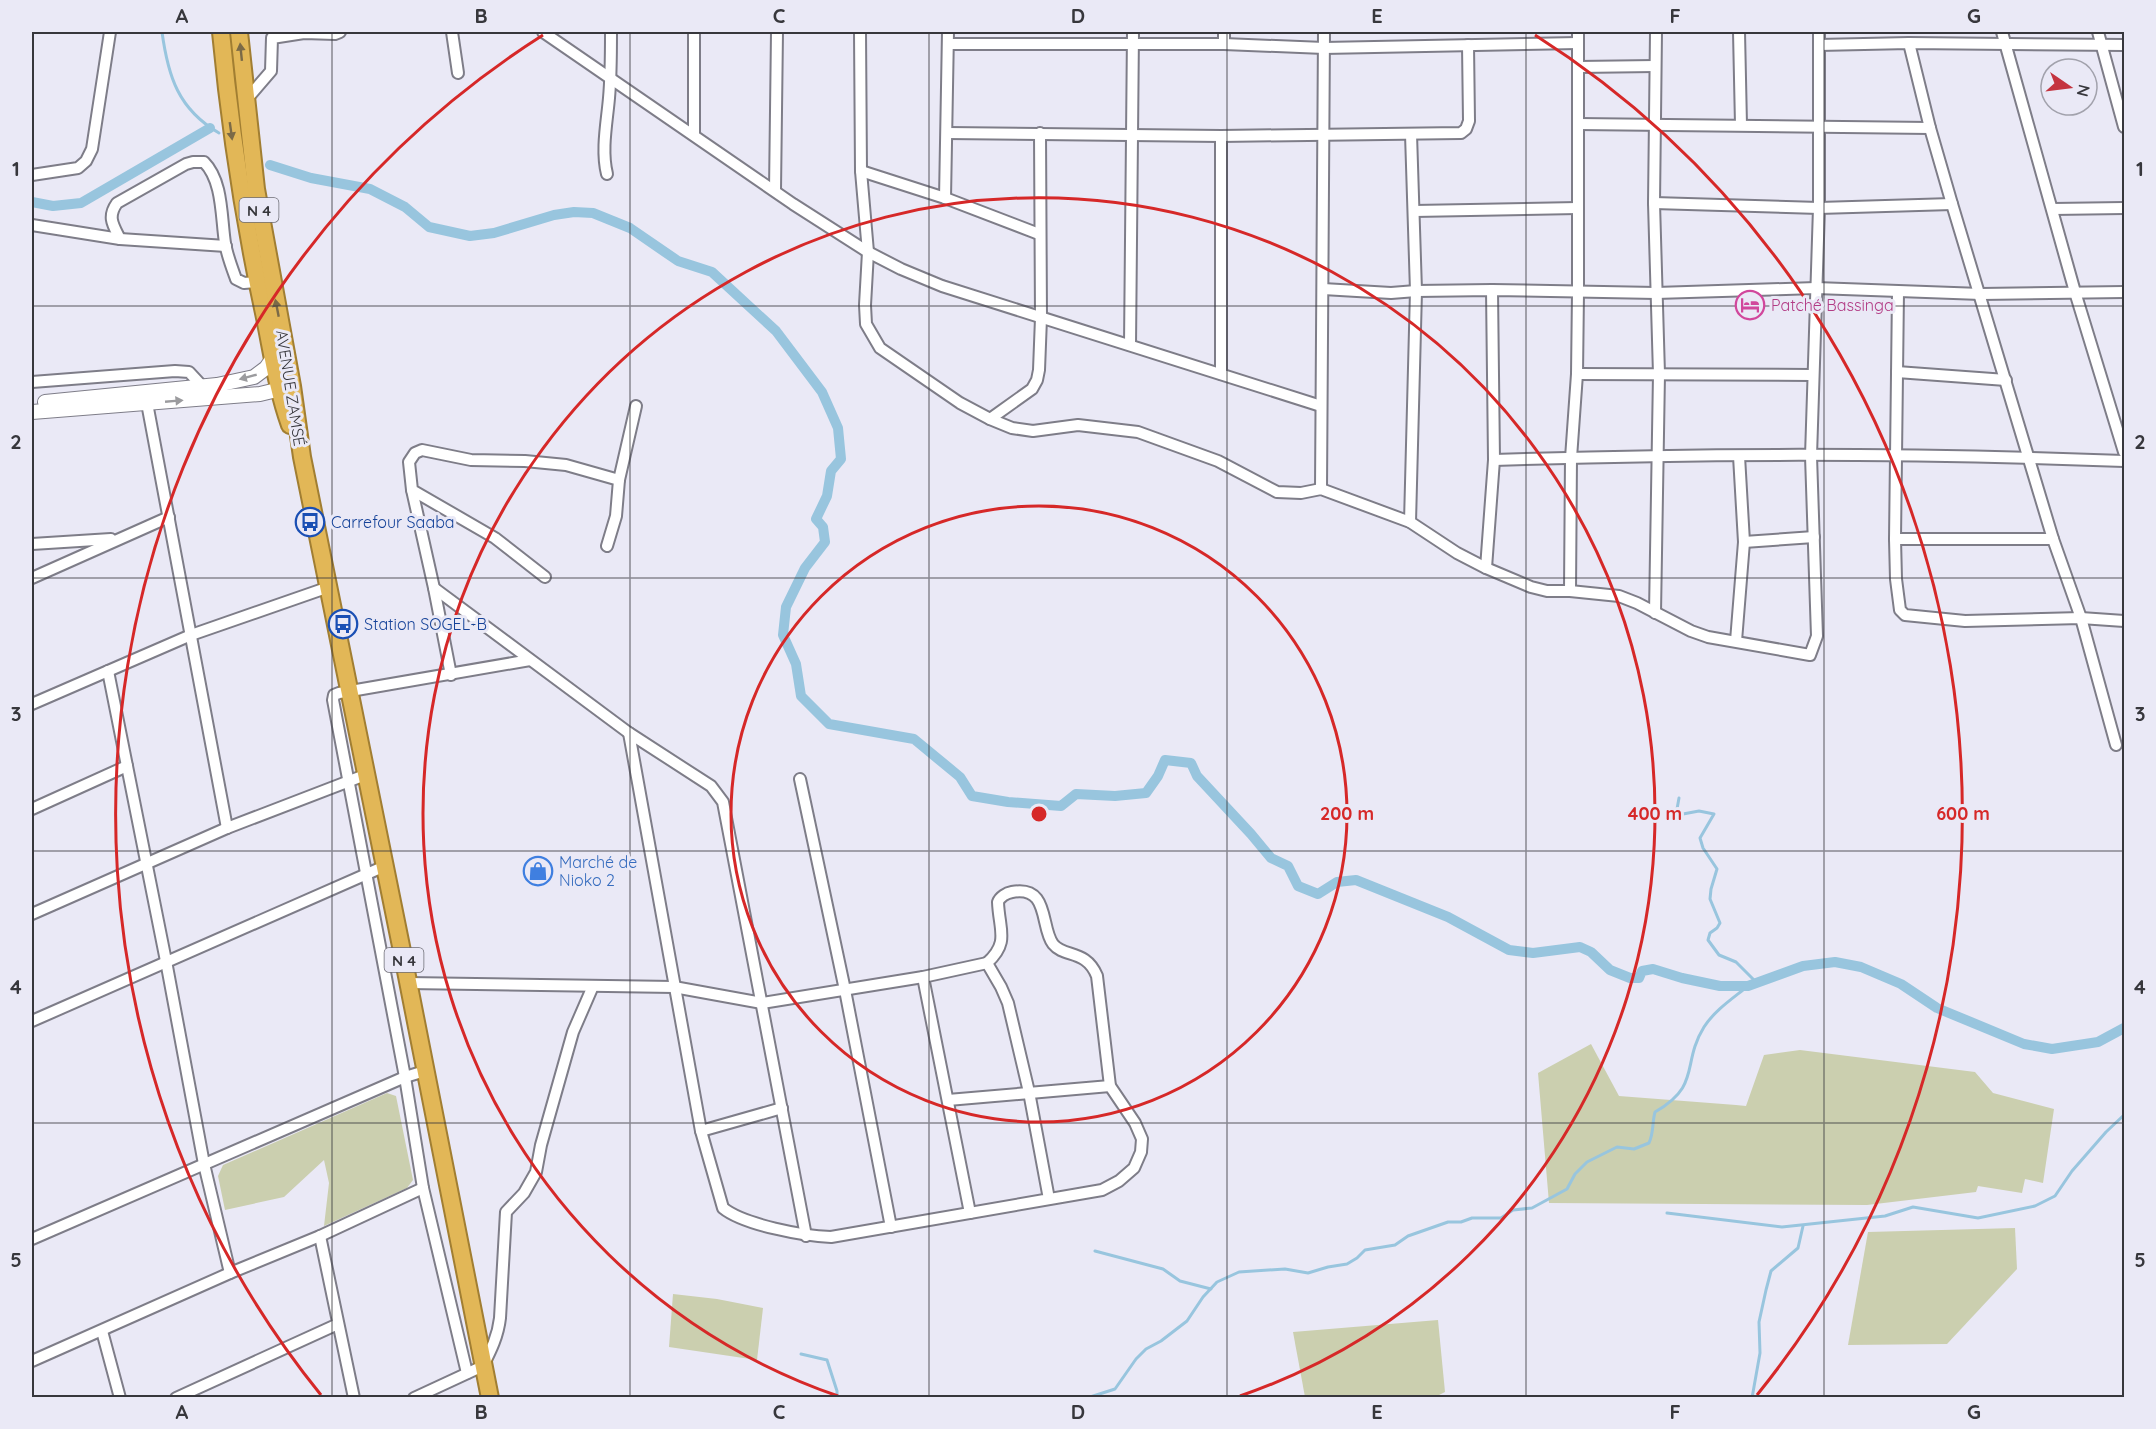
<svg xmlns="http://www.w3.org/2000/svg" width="2156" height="1429" viewBox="0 0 2156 1429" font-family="Quicksand,sans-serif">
  <rect width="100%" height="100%" fill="#eae9f6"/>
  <g fill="#cbcfaf">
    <polygon points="1591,1044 1619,1096 1736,1105 1746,1106 1764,1055 1800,1050 1975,1072 1993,1093 2054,1109 2043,1183 2025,1179 2022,1193 1978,1186 1976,1192 1867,1205 1549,1203 1538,1073"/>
    <polygon points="387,1093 396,1096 413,1180 407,1188 324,1226 329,1183 324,1160 284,1197 225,1210 218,1176 223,1165"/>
    <polygon points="2015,1228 2017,1269 1947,1344 1848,1345 1868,1232"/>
    <polygon points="673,1294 717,1299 763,1308 757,1360 669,1347"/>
    <polygon points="1438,1320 1445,1392 1433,1398 1305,1397 1293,1332"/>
  </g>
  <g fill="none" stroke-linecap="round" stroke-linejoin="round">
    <g stroke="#98c5de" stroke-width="3">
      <path d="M 162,32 C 168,76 178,109 219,133"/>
      <polyline points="1679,798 1677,809 1683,814 1699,811 1714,814 1700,838 1703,848 1717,869 1711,889 1710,899 1720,923 1717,928 1710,933 1708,940 1719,955 1736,962 1757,983"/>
      <polyline points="1667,1213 1782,1227 1885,1216 1913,1207 1978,1218 2035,1206 2055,1196 2072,1171 2106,1132 2124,1115"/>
      <polyline points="1095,1251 1163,1269 1180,1281 1211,1289"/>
      <polyline points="801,1354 827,1360 837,1391 837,1398"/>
      <path d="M 1087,1398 L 1115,1389 L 1136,1359 L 1146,1349 L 1161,1341 L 1187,1321 L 1203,1297 L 1217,1282 L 1239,1272 L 1285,1269 L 1308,1273 L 1328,1267 L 1347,1264 L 1357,1258 L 1365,1250 L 1395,1245 L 1408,1236 L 1448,1222 L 1461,1222 L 1472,1218 L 1501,1218 L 1513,1210 L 1532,1208 L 1567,1189 L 1575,1174 L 1587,1162 L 1617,1147 L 1634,1149 L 1649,1143 C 1654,1132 1652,1123 1655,1112 C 1702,1085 1681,1064 1704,1027 C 1715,1010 1732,999 1748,986"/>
      <polyline points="1752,1398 1760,1353 1759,1322 1766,1290 1771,1271 1798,1248 1803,1226"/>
    </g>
    <g stroke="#98c5de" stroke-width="10">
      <polyline points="270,165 311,178 370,189 405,207 429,227 470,236 494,233 554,215 574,212 593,213 630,228 678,261 712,272 776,331 822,392 838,428 841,459 831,471 827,496 816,519 823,527 825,542 805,568 786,607 783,635 796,664 801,696 829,724 914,739 960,777 972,796 1008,802 1061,806 1076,794 1115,796 1146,793 1158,776 1165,760 1191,763 1197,776 1251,834 1271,858 1288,866 1298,886 1318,894 1337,882 1356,880 1448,917 1509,950 1533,953 1580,947 1591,952 1610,970 1630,978 1639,978 1642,971 1653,969 1682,978 1720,986 1748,986 1803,966 1835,962 1861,967 1901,984 1937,1008 2024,1044 2052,1049 2098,1042 2124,1028"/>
      <polyline points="32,202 53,206 81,203 210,128"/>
    </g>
    <g stroke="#7e7d88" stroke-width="14">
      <g id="minor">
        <polyline points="452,32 458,73"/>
        <polyline points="543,32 793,204 868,252 901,269 942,286 1321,406"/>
        <polyline points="860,32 861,171 868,252 865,305 866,324 880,348 960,403 990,419 1012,428 1033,431 1078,425 1138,432 1218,461 1277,492 1301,493 1321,489 1410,522 1457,553 1486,568 1531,587 1547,591 1570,591 1619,596 1637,603 1691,631 1708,637 1810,655 1817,636 1811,456 1819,208 1819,32"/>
        <polyline points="1224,32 1224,44"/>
        <polyline points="1739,32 1741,125"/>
        <polyline points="2002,32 2075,292 2124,452"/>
        <polyline points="2098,32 2124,127"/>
        <polyline points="1909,43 1930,128 1952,204 2053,539 2081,618 2116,745"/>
        <polyline points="949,44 1224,44 1324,48 1578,43"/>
        <polyline points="1819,45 1909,43 2124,45"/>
        <polyline points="1578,67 1655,66"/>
        <polyline points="246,100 271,71 272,38 304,33 335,34 340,32"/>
        <polyline points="1578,124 1930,128"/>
        <polyline points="947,133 1221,136 1461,133 1466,129 1469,121 1468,45"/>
        <polyline points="694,135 694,32"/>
        <polyline points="861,171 945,198 1039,234"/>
        <path d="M 607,174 C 601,150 607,122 609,98 C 611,76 611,54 611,32"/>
        <polyline points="32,175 78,168 86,161 92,149 110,32"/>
        <polyline points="775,190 777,32"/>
        <polyline points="945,198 948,32"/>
        <polyline points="1654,203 1819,208 1952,204"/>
        <polyline points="2053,209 2124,208"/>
        <polyline points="1414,211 1578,208"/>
        <polyline points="32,225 120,239 226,246"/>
        <path d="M 120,239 C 113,225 107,217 117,203 L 186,164 L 193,162 L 204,162 C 223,181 221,217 225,243 C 227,255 232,268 236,279 L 244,283 L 257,282"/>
        <polyline points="1323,289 1391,293 1416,291 1492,290 1656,293 1816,288 1981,294 2124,292"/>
        <polyline points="1898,292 1895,539 1896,579 1900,610 1905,615 1965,621 2081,618 2124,621"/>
        <polyline points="1130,345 1133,32"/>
        <polyline points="1897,372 2006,380"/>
        <polyline points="1221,374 1221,136"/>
        <polyline points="1577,374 1812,375"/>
        <polyline points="32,382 175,371 189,372 202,386"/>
        <polyline points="147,403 227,828"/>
        <polyline points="990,419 1032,389 1037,380 1039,370 1041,318 1040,133"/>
        <path d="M 1494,460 C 1704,453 1915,453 2124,461"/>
        <polyline points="619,480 636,406"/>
        <polyline points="1321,489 1324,32"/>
        <polyline points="412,490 434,588 451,675"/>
        <polyline points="1410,522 1416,291 1411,134"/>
        <polyline points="1895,539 2053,539"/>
        <polyline points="1744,542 1814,537"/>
        <polyline points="32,544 111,539"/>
        <polyline points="1486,568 1494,460 1492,290"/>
        <polyline points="545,577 495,538 412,490 409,462 415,453 422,450 471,460 525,461 566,465 619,480 616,516 607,546"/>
        <polyline points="32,578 169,517"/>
        <polyline points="434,588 629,733 711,786 723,802 806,1236"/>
        <polyline points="1570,591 1571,458 1577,374 1578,293 1578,32"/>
        <polyline points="1655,613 1659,374 1654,203 1656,32"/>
        <polyline points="1736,641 1744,542 1739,456"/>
        <polyline points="108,671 166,961 204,1164 230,1273"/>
        <polyline points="32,704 191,635 329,587"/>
        <path d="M 629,733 L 701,1131 L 723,1208 C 744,1225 804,1236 831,1237 L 1102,1190 L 1119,1181 L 1134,1168 L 1141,1152 L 1142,1139 L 1135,1123 L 1110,1086 L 1097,976 C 1086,949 1064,958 1053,944 C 1040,927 1050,885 1012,892 C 1006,893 1000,897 998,902 C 999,930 1010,942 987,963 L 1001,987 L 1008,1003 L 1029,1092 L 1049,1199"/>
        <polyline points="800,779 845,990 891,1227"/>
        <polyline points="32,809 127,766"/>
        <polyline points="32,914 227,828 365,775"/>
        <polyline points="923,977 970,1213"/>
        <polyline points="408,983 674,987 762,1003 923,977 987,963"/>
        <polyline points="32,1021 385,866"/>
        <polyline points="948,1100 1110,1086"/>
        <polyline points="701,1131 782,1108"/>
        <polyline points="320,1236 354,1398"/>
        <polyline points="32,1239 405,1077 425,1071"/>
        <polyline points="102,1331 120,1398"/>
        <polyline points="32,1361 230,1273 320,1236 423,1188"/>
        <polyline points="467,1373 423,1188 405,1077 333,700 334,695 339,693 530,660"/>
        <polyline points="176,1398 338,1324"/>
        <path d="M 414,1398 L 483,1366 C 491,1350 498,1336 500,1318 L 506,1212 L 524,1193 L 536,1172 L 541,1145 L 573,1032 L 593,986"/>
      </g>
    </g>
    <g stroke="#7e7d88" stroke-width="16">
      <g id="tertiary">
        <polyline points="45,402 217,385 254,377 266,368 273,358"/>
        <polyline points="32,412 260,394 289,387"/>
      </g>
    </g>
    <g stroke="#a17e32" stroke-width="20">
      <g id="trunk">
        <path d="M 221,32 C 230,127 244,220 264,313 C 272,351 277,389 290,425"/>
        <polyline points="239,32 256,189 292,386 302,457 404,961 490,1398"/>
      </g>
    </g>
    <use href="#minor" stroke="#fff" stroke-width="10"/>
    <use href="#tertiary" stroke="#fff" stroke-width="14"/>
    <use href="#trunk" stroke="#e2b757" stroke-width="16"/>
  </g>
  <defs><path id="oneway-solid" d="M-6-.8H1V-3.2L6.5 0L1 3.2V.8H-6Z" transform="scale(1.5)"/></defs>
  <g fill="#7b6a47">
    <use href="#oneway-solid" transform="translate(241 52) rotate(-96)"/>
    <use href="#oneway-solid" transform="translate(231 131) rotate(82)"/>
    <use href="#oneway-solid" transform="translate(277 308) rotate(-101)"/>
  </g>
  <g fill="#9b9b9e">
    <use href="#oneway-solid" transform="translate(248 377) rotate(165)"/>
    <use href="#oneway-solid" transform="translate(174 401) rotate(-5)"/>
  </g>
  <path fill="none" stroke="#37373c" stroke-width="1.5" stroke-opacity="0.55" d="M 332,32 L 332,1398M 630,32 L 630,1398M 929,32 L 929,1398M 1227,32 L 1227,1398M 1526,32 L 1526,1398M 1824,32 L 1824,1398M 32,306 L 2124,306M 32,578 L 2124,578M 32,851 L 2124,851M 32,1123 L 2124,1123"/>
  <g fill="none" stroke="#d62828" stroke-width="3">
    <circle cx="1039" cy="814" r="308"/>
    <path d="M838 1396A616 616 0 1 1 1240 1396"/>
    <path d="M321 1395A924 924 0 0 1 543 35M1535 35A924 924 0 0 1 1757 1395"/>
  </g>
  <defs>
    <g id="hotel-ring" transform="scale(1.5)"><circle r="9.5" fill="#eae9f6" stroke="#d1479c" stroke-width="1.5"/><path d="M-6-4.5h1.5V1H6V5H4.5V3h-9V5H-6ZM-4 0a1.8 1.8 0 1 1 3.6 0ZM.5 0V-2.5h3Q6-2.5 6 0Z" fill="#d1479c"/></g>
    <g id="bus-ring" transform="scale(1.5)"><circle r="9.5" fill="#eae9f6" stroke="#1a4fb4" stroke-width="1.5"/><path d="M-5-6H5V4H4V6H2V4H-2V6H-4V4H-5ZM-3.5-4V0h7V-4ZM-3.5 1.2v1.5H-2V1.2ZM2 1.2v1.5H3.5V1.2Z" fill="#1a4fb4"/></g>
    <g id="shop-ring" transform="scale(1.5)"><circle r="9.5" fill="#eae9f6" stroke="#3f7fe0" stroke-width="1.5"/><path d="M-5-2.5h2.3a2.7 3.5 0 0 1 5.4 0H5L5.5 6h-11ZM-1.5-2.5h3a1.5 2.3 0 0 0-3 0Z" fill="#3f7fe0"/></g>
  </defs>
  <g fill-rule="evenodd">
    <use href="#hotel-ring" x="1750" y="305"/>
    <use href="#bus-ring" x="310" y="522"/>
    <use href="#bus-ring" x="343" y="624"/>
    <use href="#shop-ring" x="538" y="871"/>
  </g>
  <g text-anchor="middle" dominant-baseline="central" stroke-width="6" stroke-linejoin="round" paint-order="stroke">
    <g fill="#eae9f6" stroke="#6d6c74" stroke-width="1.5">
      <rect x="239.5" y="198" width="39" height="24" rx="4.5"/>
      <rect x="384.5" y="948" width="39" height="24" rx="4.5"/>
    </g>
    <g font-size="15" font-weight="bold" fill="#37373c">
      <text x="259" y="210">N 4</text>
      <text x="404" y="960">N 4</text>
    </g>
    <g font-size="16" fill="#b23c85" stroke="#eae9f6" text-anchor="start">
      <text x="1771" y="305">Patché Bassinga</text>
    </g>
    <g font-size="16" fill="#37373c" stroke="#eae9f6">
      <text transform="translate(291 388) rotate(81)">AVENUE ZAMSÉ</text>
    </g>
    <g font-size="16" fill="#164399" stroke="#eae9f6" text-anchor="start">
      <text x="331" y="522">Carrefour Saaba</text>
      <text x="364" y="624">Station SOGEL-B</text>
    </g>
    <g font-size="16" fill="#366cbe" stroke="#eae9f6" text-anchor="start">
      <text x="559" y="862">Marché de<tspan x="559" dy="18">Nioko 2</tspan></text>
    </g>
  </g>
  <circle cx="1039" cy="814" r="9" fill="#d62828" stroke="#eae9f6" stroke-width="3"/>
  <g font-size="18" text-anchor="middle" font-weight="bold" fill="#d62828" stroke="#eae9f6" stroke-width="6" stroke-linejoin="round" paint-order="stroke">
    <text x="1347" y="820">200 m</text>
    <text x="1655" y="820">400 m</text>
    <text x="1963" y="820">600 m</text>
  </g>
  <rect width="2156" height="1429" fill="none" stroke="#eae9f6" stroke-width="66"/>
  <g transform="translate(2069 87) rotate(104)"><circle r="28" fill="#eae9f6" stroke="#a2a2ac" stroke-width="1.5"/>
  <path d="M0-4.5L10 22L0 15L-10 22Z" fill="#c4343f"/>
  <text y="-9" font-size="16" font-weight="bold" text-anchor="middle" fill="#37373c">N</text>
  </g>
  <rect x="33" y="33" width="2090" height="1363" fill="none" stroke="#37373c" stroke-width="2"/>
  <g font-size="20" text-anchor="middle" font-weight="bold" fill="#37373c">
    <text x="182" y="23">A</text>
    <text x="481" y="23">B</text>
    <text x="779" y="23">C</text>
    <text x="1078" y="23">D</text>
    <text x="1377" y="23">E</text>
    <text x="1675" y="23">F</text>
    <text x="1974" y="23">G</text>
    <text x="16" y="176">1</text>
    <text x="2140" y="176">1</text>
    <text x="16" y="449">2</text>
    <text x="2140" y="449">2</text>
    <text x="16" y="721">3</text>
    <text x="2140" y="721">3</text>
    <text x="16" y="994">4</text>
    <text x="2140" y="994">4</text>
    <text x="16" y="1267">5</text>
    <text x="2140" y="1267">5</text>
    <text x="182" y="1419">A</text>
    <text x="481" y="1419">B</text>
    <text x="779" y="1419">C</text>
    <text x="1078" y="1419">D</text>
    <text x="1377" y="1419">E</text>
    <text x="1675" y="1419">F</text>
    <text x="1974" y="1419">G</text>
  </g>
</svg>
